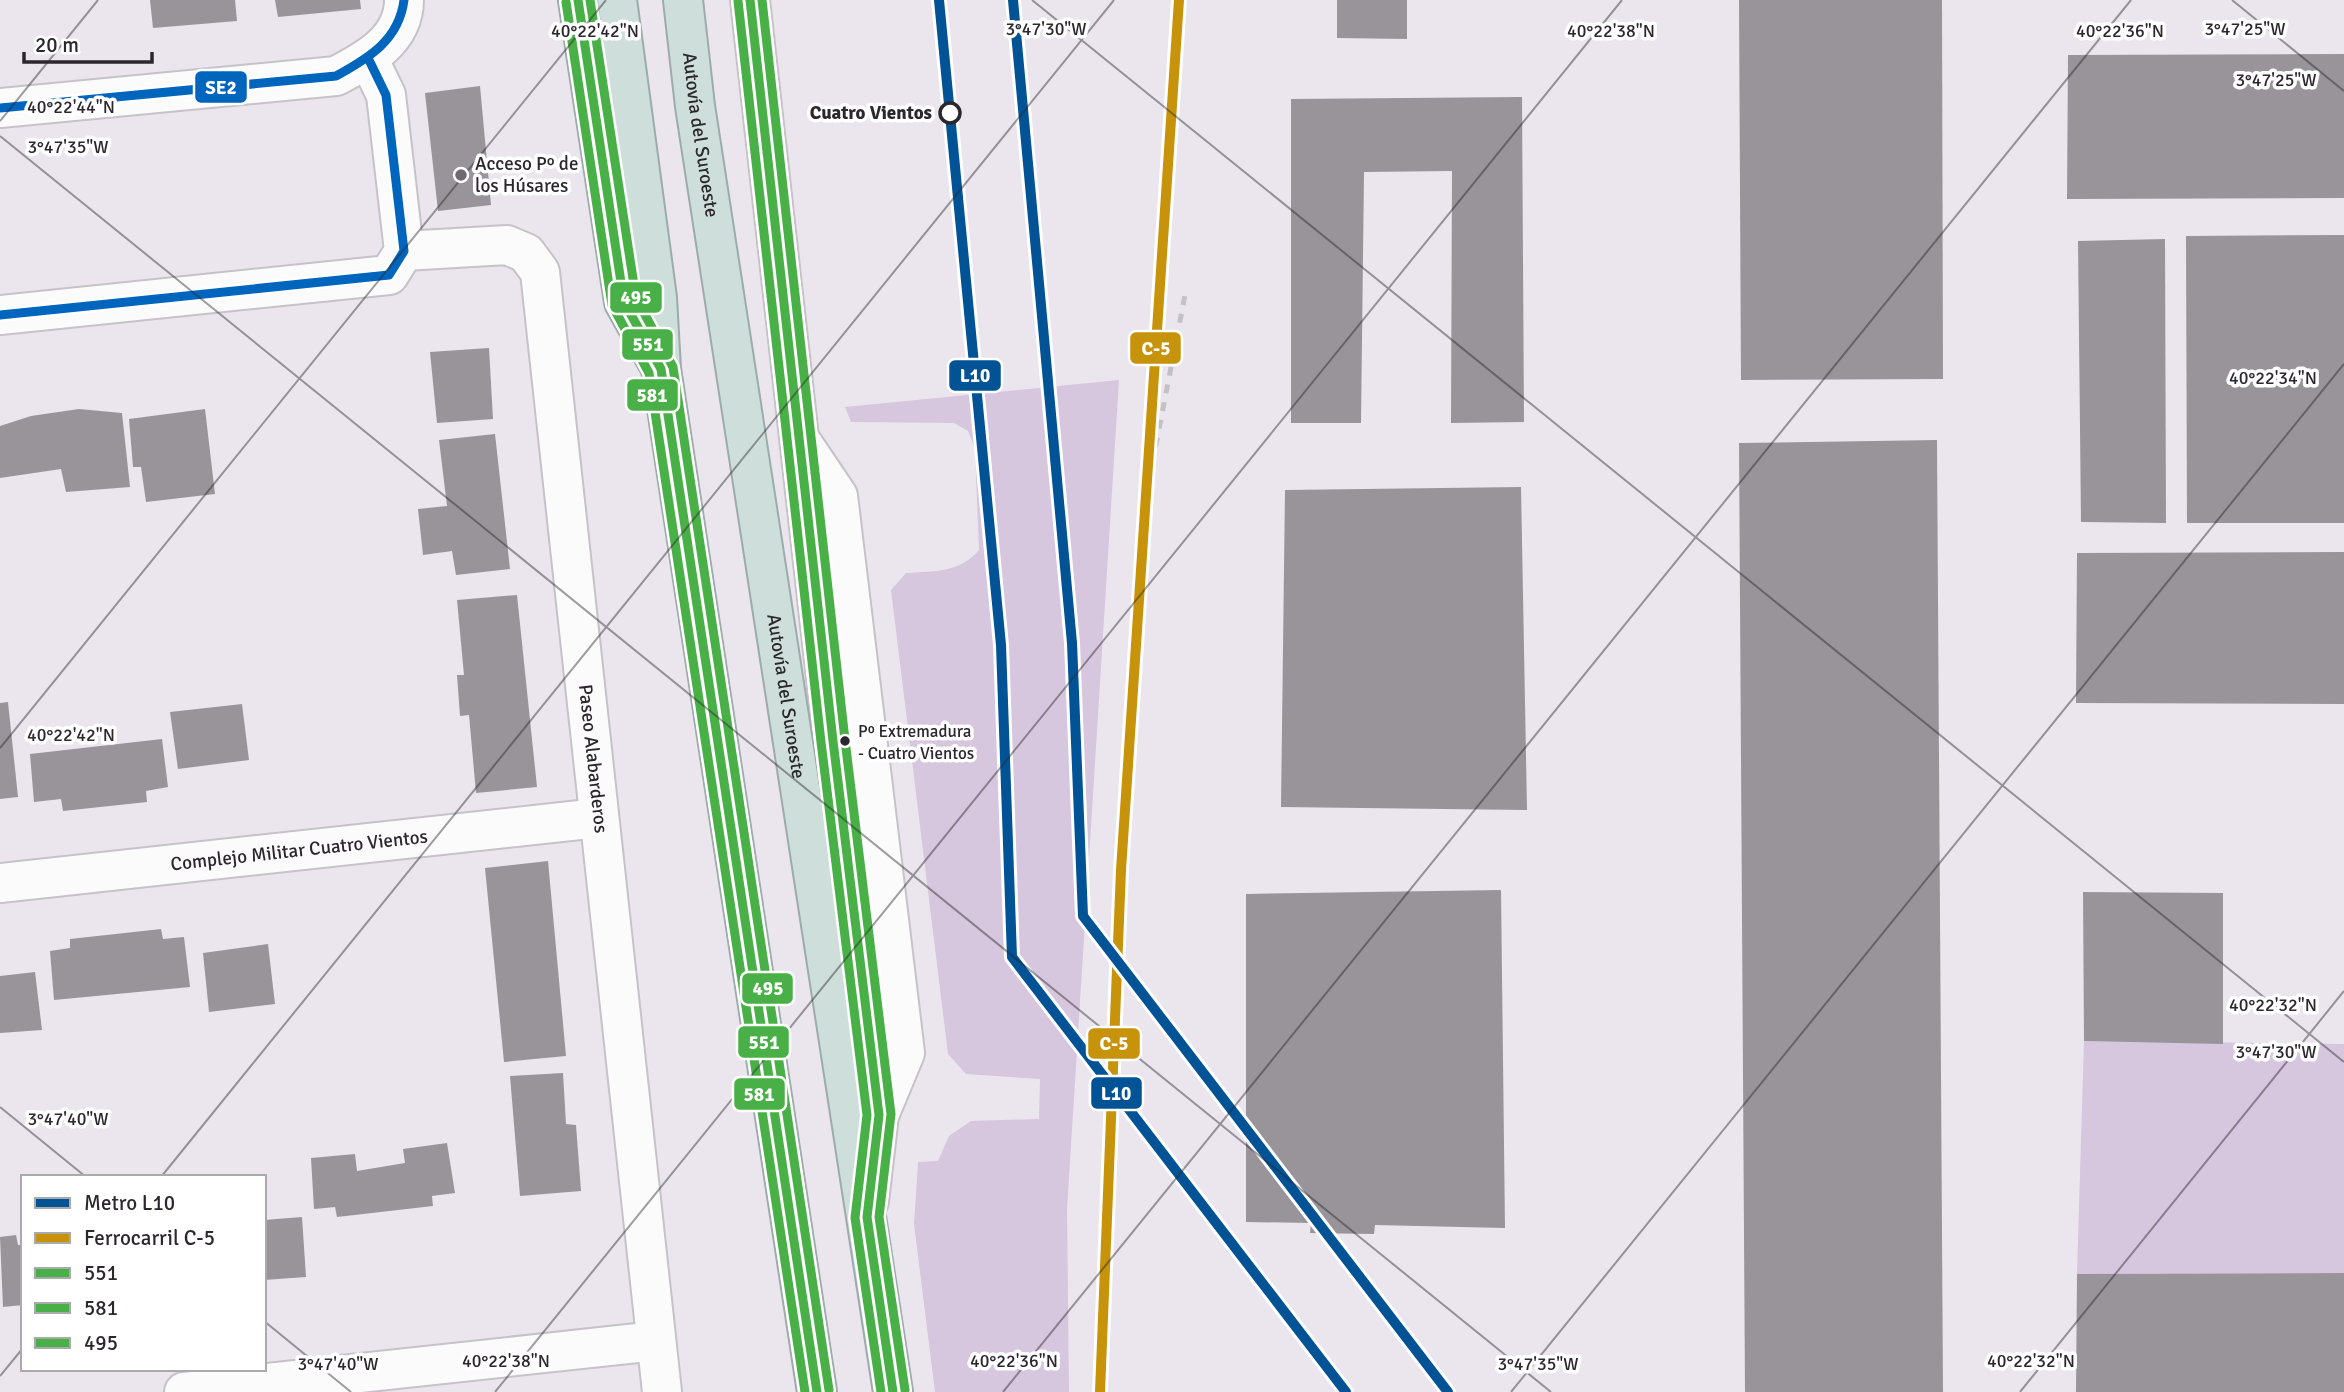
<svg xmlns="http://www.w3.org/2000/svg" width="2344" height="1392" viewBox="0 0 2344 1392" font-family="Signika,sans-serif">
  <rect width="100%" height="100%" fill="#ebe6ee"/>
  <g fill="#d6c6de">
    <path d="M 1119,380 L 1067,1209 L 1069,1392 L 935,1392 L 914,1224 L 918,1162 L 938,1161 L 949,1136 L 971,1121 L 1039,1119 L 1040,1079 L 966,1074 L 948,1054 L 891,590 L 906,573 C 934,571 960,573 979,550 L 975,449 L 968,431 L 954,423 L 851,422 L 845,407 Z"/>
    <polygon points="2084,1041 2344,1044 2344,1273 2077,1274"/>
  </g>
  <g fill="#98949a">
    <polygon points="150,0 235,0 237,21 153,28"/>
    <polygon points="275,0 360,0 361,9 278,17"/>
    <polygon points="1337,0 1407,0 1407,39 1337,38"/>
    <polygon points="1739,0 1942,0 1943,379 1741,380"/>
    <polygon points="2344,54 2344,198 2067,199 2068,55"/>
    <polygon points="480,86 491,205 438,211 425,93"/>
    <polygon points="1522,97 1524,422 1451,423 1452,171 1364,172 1361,423 1291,423 1291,99"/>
    <polygon points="2344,235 2344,523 2187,523 2186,236"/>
    <polygon points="2165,239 2166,523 2081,522 2078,241"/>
    <polygon points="489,348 493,419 437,423 430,352"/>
    <polygon points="79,409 122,413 130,487 66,492 61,469 0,478 0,426 31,416"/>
    <polygon points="205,409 215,494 146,502 141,467 133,467 129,419"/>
    <polygon points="495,434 510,569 456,575 452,551 423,555 418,509 447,506 439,440"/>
    <polygon points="1937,440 1943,1392 1745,1392 1739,443"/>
    <polygon points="1521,487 1527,810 1281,807 1285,490"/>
    <polygon points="2344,552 2344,704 2076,703 2077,553"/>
    <polygon points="517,595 537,787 476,793 469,715 460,716 457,675 464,675 457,600"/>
    <polygon points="8,702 18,797 0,799 0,703"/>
    <polygon points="242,704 249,760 178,769 170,712"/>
    <polygon points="162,739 168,787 146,791 147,802 63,811 61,799 34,802 30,754"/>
    <polygon points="548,861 566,1056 504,1062 485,868"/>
    <polygon points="1501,890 1505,1228 1375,1225 1374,1234 1310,1233 1311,1223 1246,1222 1246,894"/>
    <polygon points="2083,892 2223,893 2223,1044 2084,1041"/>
    <polygon points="161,929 163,939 184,937 190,987 54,1000 50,951 70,948 70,939"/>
    <polygon points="268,944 275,1004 209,1012 203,953"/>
    <polygon points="35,972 42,1030 0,1033 0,976"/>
    <polygon points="563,1073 566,1124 576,1125 581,1191 520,1196 510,1076"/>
    <polygon points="447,1143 455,1193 432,1196 433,1206 337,1217 335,1207 314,1209 311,1158 355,1154 357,1171 405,1163 403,1149"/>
    <polygon points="302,1217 306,1277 264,1280 264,1220"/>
    <polygon points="16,1235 18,1245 23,1245 23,1305 3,1307 0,1237"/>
    <polygon points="2344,1273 2344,1392 2076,1392 2077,1274"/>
  </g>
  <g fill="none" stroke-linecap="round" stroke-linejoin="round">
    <g stroke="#c6c2c8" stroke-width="42">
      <g id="minor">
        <polyline points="750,0 833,741 879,1115 869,1201"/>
        <path d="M 0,108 L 336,76 C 367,60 404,40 404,0"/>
        <path id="s1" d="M 404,251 L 507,245 L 526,253 L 540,272 L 662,1392"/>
        <polyline points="0,315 389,275 404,251 386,95 369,60"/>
        <polyline points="803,444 838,496 905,1053 880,1113"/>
        <path id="s2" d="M 0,883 L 598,818"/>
        <polyline points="184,1392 656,1341"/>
      </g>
    </g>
    <g stroke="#9dabab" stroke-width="42">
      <g id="highway">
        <polyline points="578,0 624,302 657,361"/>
        <polyline points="617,0 657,298 661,369 817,1392"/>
        <path id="s3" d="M 683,0 L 695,106 L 893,1392"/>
      </g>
    </g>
    <use href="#minor" stroke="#fcfbfc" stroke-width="38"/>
    <use href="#highway" stroke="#cededb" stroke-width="38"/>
    <polyline stroke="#c3c1c4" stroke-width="5" stroke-dasharray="9 9" stroke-linecap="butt" points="1142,517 1185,295"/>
    <g stroke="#fff" stroke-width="14">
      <g id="bus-1">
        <polyline points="578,0 624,302 661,369 817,1392"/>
        <polyline points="750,0 833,741 879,1115 867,1217 893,1392"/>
      </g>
    </g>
    <g stroke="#fff" stroke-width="14">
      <g id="bus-2">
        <polyline points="738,1 821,742 867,1115 855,1218 881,1392"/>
        <polyline points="566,2 612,305 649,373 805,1392"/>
      </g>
    </g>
    <g stroke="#fff" stroke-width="14">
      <g id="bus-3">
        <polyline points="590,0 636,298 673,367 829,1390"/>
        <polyline points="762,0 845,740 891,1114 879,1217 905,1390"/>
      </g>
    </g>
    <g stroke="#fff" stroke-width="14">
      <g id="bus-4">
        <path d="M 0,108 L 336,76 C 369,58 399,40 404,0"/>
        <polyline points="0,315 389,275 404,251 386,95 369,60"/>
      </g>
    </g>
    <use href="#bus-1" stroke="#48b046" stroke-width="9"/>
    <use href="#bus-2" stroke="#48b046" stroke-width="9"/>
    <use href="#bus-3" stroke="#48b046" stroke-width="9"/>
    <use href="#bus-4" stroke="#0065bd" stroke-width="9"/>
    <g stroke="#fff" stroke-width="16">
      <polyline id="rail-1" points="1100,1392 1121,870 1179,0"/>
    </g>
    <use href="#rail-1" stroke="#c6930b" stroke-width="10"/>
    <g stroke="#fff" stroke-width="16">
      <g id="metro-1">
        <polyline points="939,0 1001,645 1012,957 1346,1392"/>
        <polyline points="1013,0 1072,643 1083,916 1448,1392"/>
      </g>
    </g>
    <use href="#metro-1" stroke="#015396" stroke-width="10"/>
  </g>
  <path fill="none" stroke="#2b272d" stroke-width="2" stroke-opacity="0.45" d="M 1032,0 L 2344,1062M 2232,0 L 2344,91M 0,121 L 98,0M 0,136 L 1551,1392M 0,748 L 606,0M 0,1107 L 86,1177M 161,1177 L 1114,0M 264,1321 L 351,1392M 0,1376 L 23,1348M 495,1392 L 1622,0M 1003,1392 L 2131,0M 1511,1392 L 2344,364M 2020,1392 L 2344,991"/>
  <circle fill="#fff" stroke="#2b272d" stroke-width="3.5" cx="950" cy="113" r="10"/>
  <circle fill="#6e6a71" stroke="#fff" stroke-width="2.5" cx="461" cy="175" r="7"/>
  <circle fill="#2b272d" stroke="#fff" stroke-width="2.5" cx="845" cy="741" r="6"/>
  <g text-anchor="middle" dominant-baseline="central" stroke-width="7" stroke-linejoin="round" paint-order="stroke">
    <g font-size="17" fill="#2b272d" stroke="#fff" text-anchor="start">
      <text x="858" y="731">Pº Extremadura<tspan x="858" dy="22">- Cuatro Vientos</tspan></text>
    </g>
    <g font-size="19" font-weight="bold" fill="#2b272d" stroke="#fff" text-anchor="end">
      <text x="932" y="113">Cuatro Vientos</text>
    </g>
    <g font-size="19" fill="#2b272d" stroke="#fff">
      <text stroke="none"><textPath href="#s3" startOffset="136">Autovía del Suroeste</textPath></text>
      <text stroke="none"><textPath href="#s3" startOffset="704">Autovía del Suroeste</textPath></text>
      <text stroke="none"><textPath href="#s1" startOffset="637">Paseo Alabarderos</textPath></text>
      <text stroke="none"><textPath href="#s2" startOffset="301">Complejo Militar Cuatro Vientos</textPath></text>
    </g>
    <g font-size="19" fill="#2b272d" stroke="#fff" text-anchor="start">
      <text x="475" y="164">Acceso Pº de<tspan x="475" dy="22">los Húsares</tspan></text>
    </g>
  </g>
  <g font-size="18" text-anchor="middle" fill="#2b272d" stroke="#fff" stroke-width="7" stroke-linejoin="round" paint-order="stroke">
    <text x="1046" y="35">3°47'30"W</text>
    <text x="2245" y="35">3°47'25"W</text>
    <text x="595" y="37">40°22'42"N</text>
    <text x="1611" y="37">40°22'38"N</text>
    <text x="2120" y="37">40°22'36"N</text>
    <text x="2276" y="86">3°47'25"W</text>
    <text x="71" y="113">40°22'44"N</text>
    <text x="68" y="153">3°47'35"W</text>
    <text x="2273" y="384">40°22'34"N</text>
    <text x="71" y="741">40°22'42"N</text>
    <text x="2273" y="1011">40°22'32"N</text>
    <text x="2276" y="1058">3°47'30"W</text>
    <text x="68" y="1125">3°47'40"W</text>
    <text x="506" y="1367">40°22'38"N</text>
    <text x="1014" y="1367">40°22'36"N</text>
    <text x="2031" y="1367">40°22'32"N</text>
    <text x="338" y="1370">3°47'40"W</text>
    <text x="1538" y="1370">3°47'35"W</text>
  </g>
  <g stroke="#fff" stroke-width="2.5">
    <rect x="194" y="70" width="54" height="34" rx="7" fill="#0065bd"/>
    <rect x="609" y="281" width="54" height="33" rx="7" fill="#48b046"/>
    <rect x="621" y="328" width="53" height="33" rx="7" fill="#48b046"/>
    <rect x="1129" y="331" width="53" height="34" rx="7" fill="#c6930b"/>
    <rect x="948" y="359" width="54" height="33" rx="7" fill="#015396"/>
    <rect x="626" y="378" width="53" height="34" rx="7" fill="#48b046"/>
    <rect x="741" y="972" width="53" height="33" rx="7" fill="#48b046"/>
    <rect x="737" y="1025" width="53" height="34" rx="7" fill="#48b046"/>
    <rect x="1087" y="1027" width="54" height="33" rx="7" fill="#c6930b"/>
    <rect x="1090" y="1076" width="53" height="34" rx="7" fill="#015396"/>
    <rect x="733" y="1077" width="53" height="34" rx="7" fill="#48b046"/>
  </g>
  <g font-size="19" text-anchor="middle" font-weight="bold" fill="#fff">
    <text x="221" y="94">SE2</text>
    <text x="636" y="304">495</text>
    <text x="648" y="351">551</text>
    <text x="1156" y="355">C-5</text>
    <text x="975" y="382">L10</text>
    <text x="652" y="402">581</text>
    <text x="768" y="995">495</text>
    <text x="764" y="1049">551</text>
    <text x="1114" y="1050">C-5</text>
    <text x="1116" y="1100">L10</text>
    <text x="759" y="1101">581</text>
  </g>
  <rect x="21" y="1175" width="245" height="196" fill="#ffffff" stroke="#aaa9ab" stroke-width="2"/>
  <rect x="35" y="1198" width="35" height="10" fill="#015396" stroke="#aaa9ab" stroke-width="2"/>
  <text x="84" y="1210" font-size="21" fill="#2b272d">Metro L10</text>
  <rect x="35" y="1233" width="35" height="10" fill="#c6930b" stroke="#aaa9ab" stroke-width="2"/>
  <text x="84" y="1245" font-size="21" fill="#2b272d">Ferrocarril C-5</text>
  <rect x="35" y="1268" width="35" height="10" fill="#48b046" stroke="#aaa9ab" stroke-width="2"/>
  <text x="84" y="1280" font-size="21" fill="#2b272d">551</text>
  <rect x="35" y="1303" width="35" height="10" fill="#48b046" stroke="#aaa9ab" stroke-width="2"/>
  <text x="84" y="1315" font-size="21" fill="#2b272d">581</text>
  <rect x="35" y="1338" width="35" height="10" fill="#48b046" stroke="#aaa9ab" stroke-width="2"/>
  <text x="84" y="1350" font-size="21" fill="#2b272d">495</text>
  <path d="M24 52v10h128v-10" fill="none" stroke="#2b272d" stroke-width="3.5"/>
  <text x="35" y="52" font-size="21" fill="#2b272d" stroke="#ffffff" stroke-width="5" paint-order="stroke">20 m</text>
</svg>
